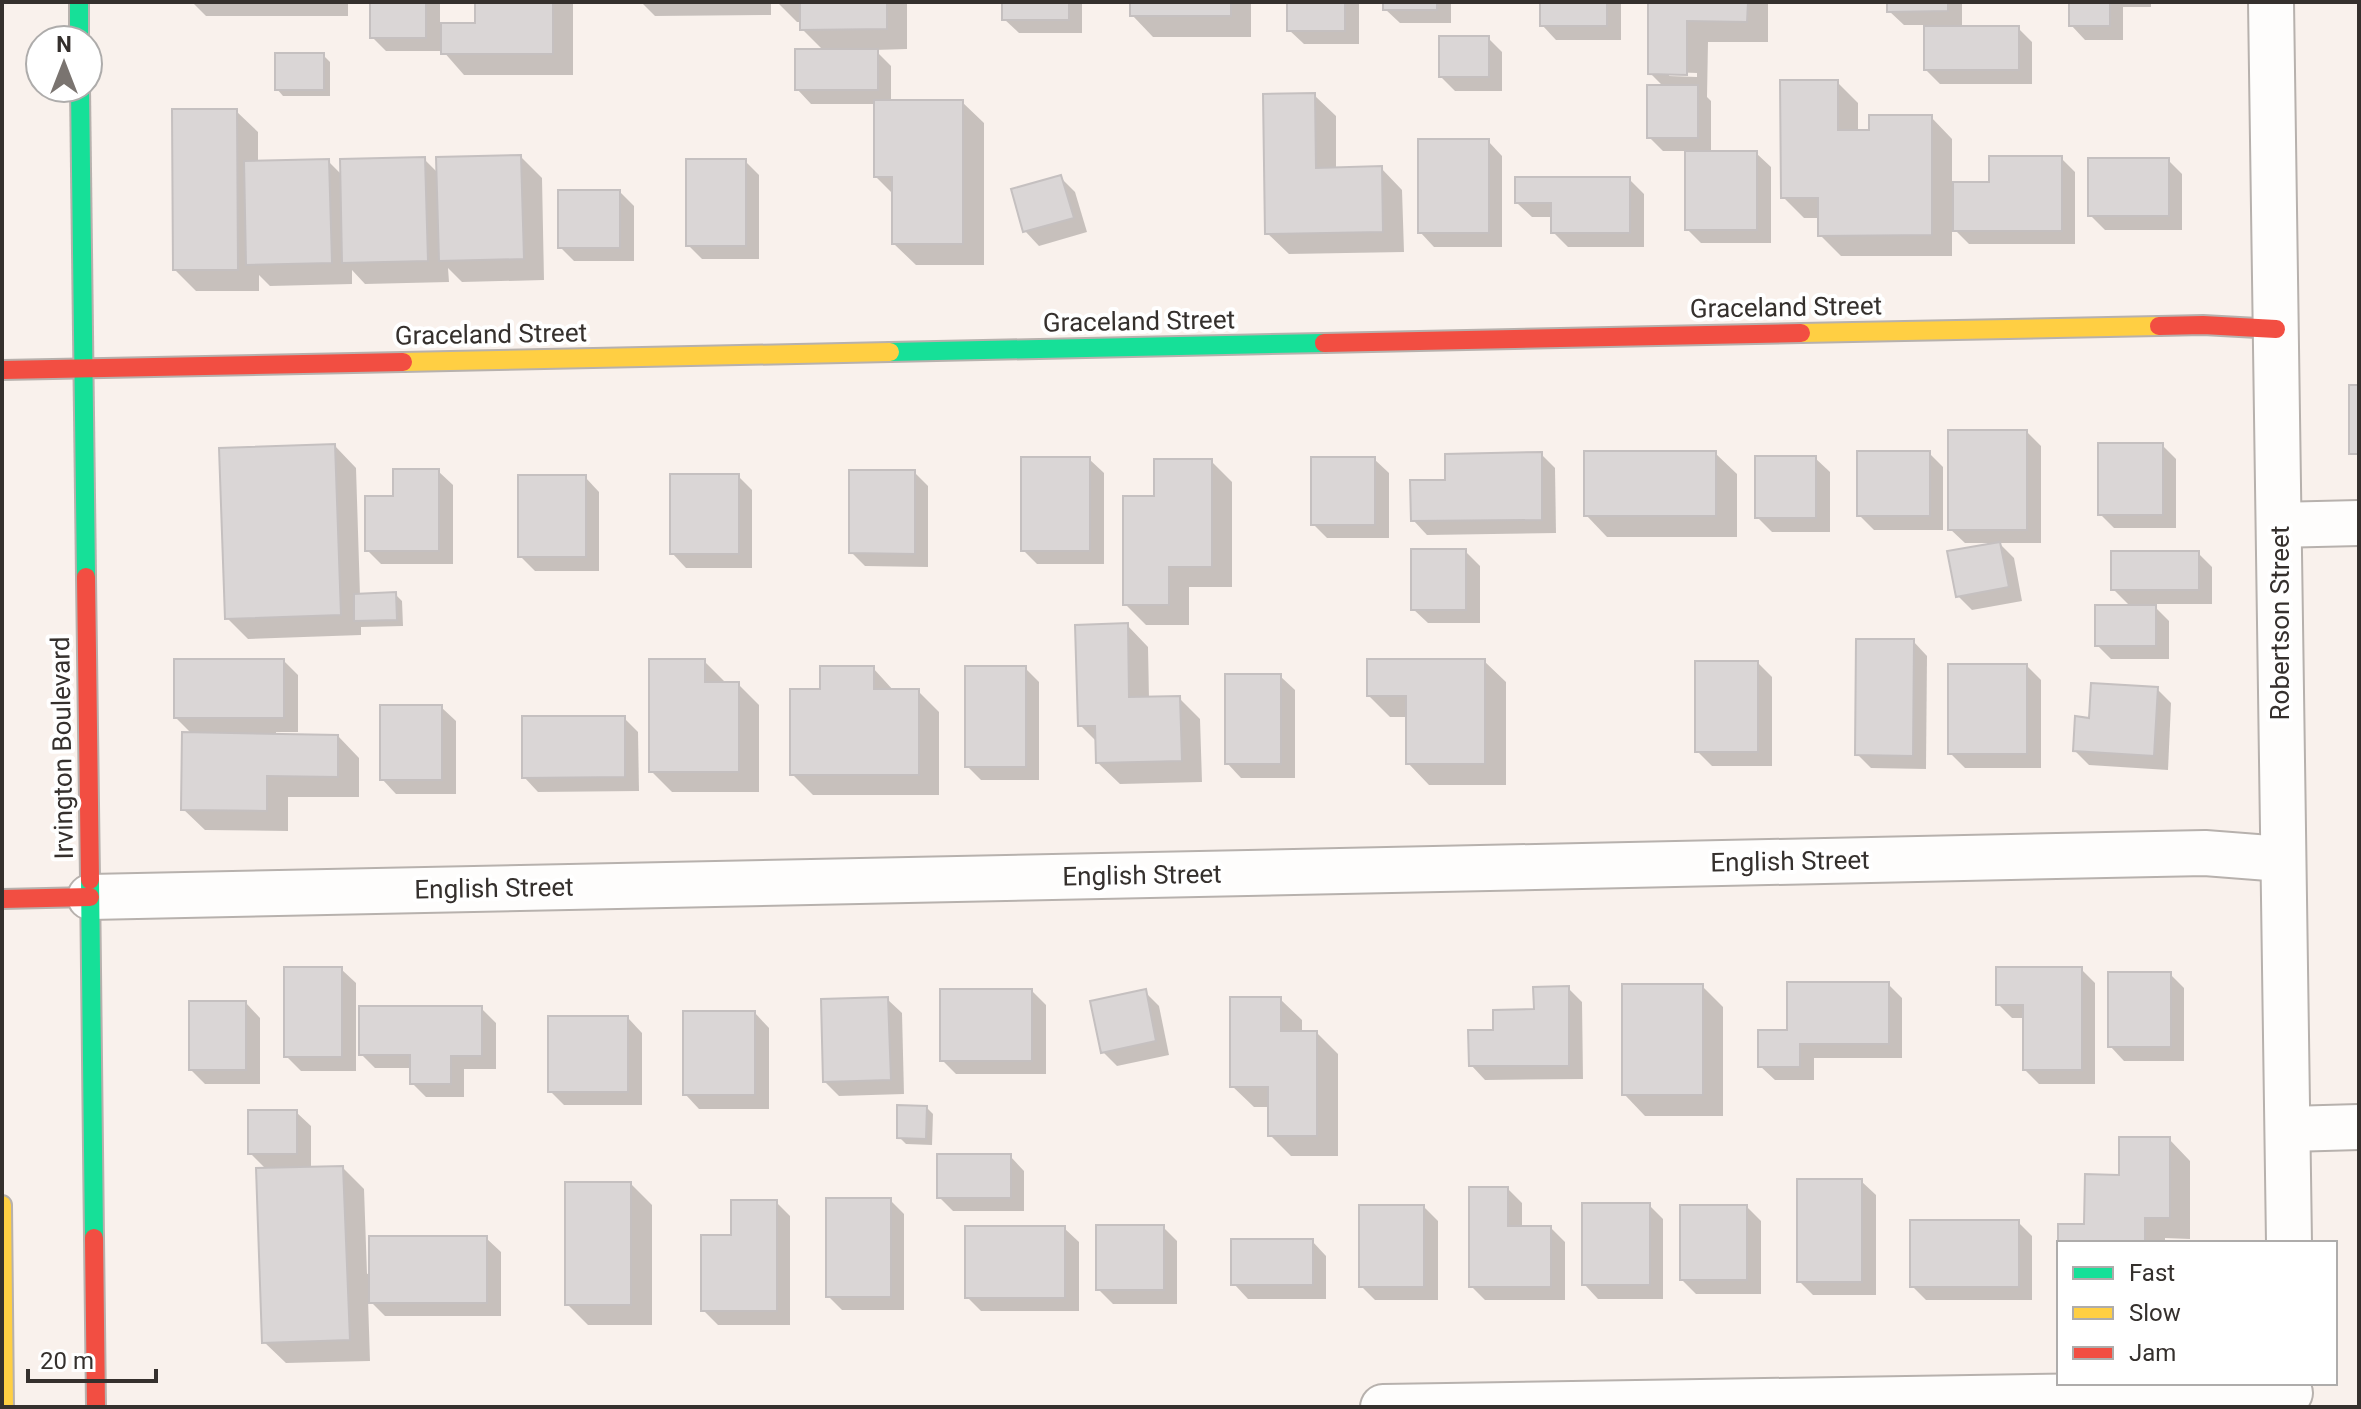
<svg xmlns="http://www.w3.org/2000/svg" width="2361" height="1409" viewBox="0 0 2361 1409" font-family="Roboto,sans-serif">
  <rect width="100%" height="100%" fill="#f9f1ec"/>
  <g fill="#0003" fill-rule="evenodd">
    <polygon points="192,2 348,2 348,16 206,16"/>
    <polygon points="372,2 440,2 440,25 477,25 477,2 573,2 573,75 464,75 443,51 386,51 372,37"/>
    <polygon points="641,2 771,2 771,15 655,16"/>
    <polygon points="777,2 907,2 907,49 875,50 891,66 891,102 962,102 984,123 984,265 916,265 894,244 894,195 876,177 876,104 811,104 797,89 824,51 802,29 802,22 797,22"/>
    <polygon points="1004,2 1082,2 1082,33 1019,33 1004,19"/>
    <polygon points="1132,2 1251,2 1251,37 1153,37 1132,15"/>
    <polygon points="1289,2 1359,2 1359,44 1304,44 1289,30"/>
    <polygon points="1385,2 1451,2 1451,23 1400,23 1385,9"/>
    <polygon points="1542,2 1621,2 1621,40 1556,40 1542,25"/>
    <path d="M 1650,2 L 1768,2 L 1768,42 L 1708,42 L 1707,97 L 1711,101 L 1711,153 L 1756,153 L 1771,167 L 1771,243 L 1701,243 L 1687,229 L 1687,151 L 1663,151 L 1649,137 L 1664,87 L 1650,73 ZM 1669,72 L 1697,73 L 1697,77 L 1669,76 Z"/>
    <polygon points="1889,2 1962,2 1962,28 2018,28 2032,42 2032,84 1940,84 1926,70 1926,25 1904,25 1889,11"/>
    <polygon points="2071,2 2151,2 2151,7 2123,7 2123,40 2085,40 2071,25"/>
    <polygon points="1488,38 1502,52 1502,91 1455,91 1441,77"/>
    <polygon points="323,55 330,62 330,96 283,96 277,89"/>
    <polygon points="1837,82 1858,103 1858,132 1931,117 1952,139 1952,184 1991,184 2061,158 2075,172 2075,244 1969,244 1952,227 1952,256 1841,256 1820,235 1820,218 1804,218 1783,197"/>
    <polygon points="1314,95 1336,116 1336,169 1381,168 1402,190 1404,252 1289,254 1267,233"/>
    <polygon points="236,111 258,132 258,163 328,161 342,175 424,159 438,173 521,157 542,178 544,280 462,282 448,268 449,282 365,284 352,270 352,284 270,286 259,275 259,291 196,291 175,270"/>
    <polygon points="1488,141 1502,156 1502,247 1434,247 1420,232"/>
    <polygon points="2168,160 2182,174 2182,230 2105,230 2090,215"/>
    <polygon points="745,161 759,175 759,259 702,259 688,245"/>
    <polygon points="1061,178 1075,192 1087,232 1039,246 1025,231"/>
    <polygon points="1629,179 1644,194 1644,247 1568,247 1553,232 1553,217 1532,217 1517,203"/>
    <polygon points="620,192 634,206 634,261 574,261 560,247"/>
    <polygon points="2027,432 2041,446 2041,543 1999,543 2014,558 2022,601 1972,610 1958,596 1991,543 1965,543 1950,529"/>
    <polygon points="2162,445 2176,459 2176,528 2114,528 2100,514"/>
    <polygon points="335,446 356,468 360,595 395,594 402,601 403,626 361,627 361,635 248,639 227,618"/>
    <polygon points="1715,453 1737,474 1737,537 1607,537 1586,515"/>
    <polygon points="1929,453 1943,467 1943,530 1874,530 1859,515"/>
    <polygon points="1541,454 1555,468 1556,533 1427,535 1413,520 1447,482"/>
    <polygon points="1815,458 1830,472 1830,532 1772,532 1757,517"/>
    <polygon points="1089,459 1104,473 1104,564 1037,564 1023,550"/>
    <polygon points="1374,459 1389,473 1389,538 1327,538 1313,524"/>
    <polygon points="1211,461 1232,482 1232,587 1189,587 1189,625 1146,625 1125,604 1156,498"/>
    <polygon points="438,471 453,485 453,564 381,564 367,550 395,498"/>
    <polygon points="914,472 928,486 928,567 865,566 851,552"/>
    <polygon points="738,476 752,490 752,568 686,568 672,553"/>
    <polygon points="585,477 599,492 599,571 535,571 520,556"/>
    <polygon points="1465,551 1480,566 1480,623 1428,623 1413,609"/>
    <polygon points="2198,553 2212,567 2212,604 2152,604 2169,621 2169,659 2111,659 2097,645 2131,607 2113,589"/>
    <polygon points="1127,625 1148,647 1149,699 1179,698 1200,719 1202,782 1120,784 1098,763 1098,743 1080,725"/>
    <polygon points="1913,641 1927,656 1926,769 1871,768 1857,754"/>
    <polygon points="284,661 298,675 298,732 276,732 276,736 338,736 359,758 359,797 288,797 288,831 205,830 183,809 193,735 176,718"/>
    <polygon points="704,661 725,682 738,684 759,705 759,792 672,792 651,771"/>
    <polygon points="1484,661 1506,682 1506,785 1429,785 1408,763 1408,717 1390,717 1369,696"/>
    <polygon points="1758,663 1772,677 1772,766 1712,766 1697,751"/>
    <polygon points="2027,666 2041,680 2041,768 1965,768 1950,753"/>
    <polygon points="873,668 894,691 918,691 939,712 939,795 813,795 792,774"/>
    <polygon points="1025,668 1039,682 1039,780 981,780 967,766"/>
    <polygon points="1280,676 1295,690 1295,778 1241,778 1227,763"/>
    <polygon points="2157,689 2171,703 2168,770 2089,765 2075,751"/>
    <polygon points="441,707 456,721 456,794 396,794 382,779"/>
    <polygon points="624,718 638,732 639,791 538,792 524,777"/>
    <polygon points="341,969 356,983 356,1071 301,1071 286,1056"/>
    <polygon points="2081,969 2095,983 2095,1084 2039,1084 2025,1070 2025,1018 2012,1018 1998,1004"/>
    <polygon points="2170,974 2184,988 2184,1061 2124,1061 2110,1046"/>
    <polygon points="1888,984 1902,998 1902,1058 1814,1058 1814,1080 1775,1080 1760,1066 1789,1032"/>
    <polygon points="1702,986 1723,1007 1723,1116 1645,1116 1624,1094"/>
    <polygon points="1568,988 1582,1002 1583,1079 1485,1080 1471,1065 1495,1032 1536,1011"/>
    <polygon points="1032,991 1046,1005 1046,1074 956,1074 942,1060"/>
    <polygon points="1145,992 1159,1006 1169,1055 1117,1066 1103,1052"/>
    <polygon points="887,999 902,1013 904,1094 839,1096 825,1082"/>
    <polygon points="1280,999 1302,1020 1302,1033 1317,1033 1338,1054 1338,1156 1291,1156 1270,1135 1270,1107 1254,1107 1232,1086"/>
    <polygon points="246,1003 260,1018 260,1084 205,1084 191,1070"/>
    <polygon points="481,1008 496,1023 496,1069 464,1069 464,1097 426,1097 412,1083 412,1068 375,1068 361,1054"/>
    <polygon points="755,1013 769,1028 769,1109 699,1109 685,1094"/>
    <polygon points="628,1018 642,1033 642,1105 564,1105 550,1091"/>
    <polygon points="927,1108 933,1114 932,1145 906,1144 899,1137"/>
    <polygon points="296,1112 311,1126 311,1169 343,1168 364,1189 367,1274 486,1238 501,1252 501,1316 385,1316 368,1299 370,1361 286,1363 264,1342 267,1170 250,1153"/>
    <polygon points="2169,1139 2190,1161 2190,1239 2165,1238 2165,1243 2060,1243 2086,1226 2121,1177"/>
    <polygon points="1010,1156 1024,1171 1024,1211 953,1211 939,1197"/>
    <polygon points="1861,1181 1876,1195 1876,1295 1813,1295 1799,1281"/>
    <polygon points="631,1184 652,1205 652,1325 588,1325 567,1304"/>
    <polygon points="1508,1189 1522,1203 1522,1228 1551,1228 1565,1242 1565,1300 1485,1300 1471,1286"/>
    <polygon points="890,1200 904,1214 904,1310 842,1310 828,1296"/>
    <polygon points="776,1202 790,1216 790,1325 718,1325 703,1310 733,1237"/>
    <polygon points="1649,1205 1663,1219 1663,1299 1598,1299 1584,1284"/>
    <polygon points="1424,1207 1438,1221 1438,1300 1375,1300 1361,1286"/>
    <polygon points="1747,1207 1761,1221 1761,1294 1696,1294 1682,1280"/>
    <polygon points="2018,1222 2032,1236 2032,1300 1926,1300 1912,1286"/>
    <polygon points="1163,1227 1177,1241 1177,1304 1113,1304 1098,1289"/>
    <polygon points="1064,1228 1079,1242 1079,1311 981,1311 967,1297"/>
    <polygon points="1312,1241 1326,1256 1326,1299 1248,1299 1234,1284"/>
  </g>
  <g fill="#dad6d6" stroke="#c5c0c0" stroke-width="2">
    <rect x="370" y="2" width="56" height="36"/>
    <polygon points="475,2 553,2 553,54 441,54 441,23 475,23"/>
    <polygon points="800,2 887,2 887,29 800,30"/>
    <rect x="1002" y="2" width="67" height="18"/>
    <rect x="1130" y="2" width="101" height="14"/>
    <rect x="1287" y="2" width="58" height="29"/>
    <rect x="1383" y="2" width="54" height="8"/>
    <rect x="1540" y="2" width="67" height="24"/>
    <polygon points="1648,2 1748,2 1747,22 1687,21 1687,75 1648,74"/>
    <polygon points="1887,2 1948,2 1948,11 1887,12"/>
    <rect x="2069" y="2" width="41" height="24"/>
    <rect x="1924" y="26" width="95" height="44"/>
    <rect x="1439" y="36" width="50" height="41"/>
    <rect x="795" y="49" width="83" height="41"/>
    <rect x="275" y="53" width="49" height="37"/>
    <polygon points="1780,80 1838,80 1838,130 1869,130 1869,115 1932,115 1932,235 1818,236 1818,198 1781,198"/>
    <rect x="1647" y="85" width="51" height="53"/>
    <polygon points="1315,93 1316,168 1382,166 1383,232 1265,234 1263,94"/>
    <polygon points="874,100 963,100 963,244 892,244 892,177 874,177"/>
    <polygon points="172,109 237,109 238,270 173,270"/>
    <rect x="1418" y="139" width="71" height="94"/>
    <rect x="1685" y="151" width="72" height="79"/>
    <polygon points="521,155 524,259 439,261 436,157"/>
    <polygon points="1989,156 2062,156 2062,231 1953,231 1953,182 1989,182"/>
    <polygon points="425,157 428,261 342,263 340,159"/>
    <rect x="2088" y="158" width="81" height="58"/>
    <polygon points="329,159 332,263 246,265 244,161"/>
    <rect x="686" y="159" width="60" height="87"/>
    <polygon points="1061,175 1074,218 1023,232 1011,189"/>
    <polygon points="1515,177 1630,177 1630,233 1551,233 1551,203 1515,203"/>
    <rect x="558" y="190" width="62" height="58"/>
    <rect x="2349" y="385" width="10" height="69"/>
    <rect x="1948" y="430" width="79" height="100"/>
    <rect x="2098" y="443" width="65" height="72"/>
    <polygon points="335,444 341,615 225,619 219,448"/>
    <rect x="1584" y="451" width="132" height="65"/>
    <rect x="1857" y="451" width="73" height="65"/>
    <polygon points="1542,452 1542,520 1411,521 1410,480 1445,480 1445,454"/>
    <rect x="1755" y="456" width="61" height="62"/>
    <rect x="1021" y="457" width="69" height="94"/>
    <rect x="1311" y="457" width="64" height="68"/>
    <polygon points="1154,459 1212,459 1212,567 1169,567 1169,605 1123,605 1123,496 1154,496"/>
    <polygon points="393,469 439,469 439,551 365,551 365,496 393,496"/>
    <polygon points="849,470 915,470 915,554 849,553"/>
    <rect x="670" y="474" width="69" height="80"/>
    <rect x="518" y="475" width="68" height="82"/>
    <polygon points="2000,542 2009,587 1956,597 1947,551"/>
    <rect x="1411" y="549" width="55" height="61"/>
    <rect x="2111" y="551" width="88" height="39"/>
    <polygon points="396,592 397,620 354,621 354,594"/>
    <rect x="2095" y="605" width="61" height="41"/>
    <polygon points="1128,623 1129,697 1180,696 1182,761 1096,763 1095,726 1078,726 1075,625"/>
    <polygon points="1856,639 1914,639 1913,756 1855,755"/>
    <rect x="174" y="659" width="110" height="59"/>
    <polygon points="649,659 705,659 705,682 739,682 739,772 649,772"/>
    <polygon points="1367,659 1485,659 1485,764 1406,764 1406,696 1367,696"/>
    <rect x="1695" y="661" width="63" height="91"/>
    <rect x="1948" y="664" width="79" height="90"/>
    <polygon points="820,666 874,666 874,689 919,689 919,775 790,775 790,689 820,689"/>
    <rect x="965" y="666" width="61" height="101"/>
    <rect x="1225" y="674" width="56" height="90"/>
    <polygon points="2091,683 2158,687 2154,756 2073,751 2075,716 2089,718"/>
    <rect x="380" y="705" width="62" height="75"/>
    <polygon points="522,716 625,716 625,777 522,778"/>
    <polygon points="182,732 338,735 338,777 267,776 267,811 181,810"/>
    <rect x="284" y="967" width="58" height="90"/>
    <polygon points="1996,967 2082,967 2082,1070 2023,1070 2023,1005 1996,1005"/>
    <rect x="2108" y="972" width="63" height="75"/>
    <polygon points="1787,982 1889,982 1889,1044 1800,1044 1800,1067 1758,1067 1758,1030 1787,1030"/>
    <rect x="1622" y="984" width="81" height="111"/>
    <polygon points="1569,986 1569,1066 1469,1066 1468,1030 1493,1030 1493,1010 1534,1009 1533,987"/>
    <rect x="940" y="989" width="92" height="72"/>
    <polygon points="1146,989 1156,1041 1101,1053 1090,1001"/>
    <polygon points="888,997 891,1080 823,1082 821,999"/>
    <polygon points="1230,997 1281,997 1281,1031 1317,1031 1317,1136 1268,1136 1268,1087 1230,1087"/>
    <rect x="189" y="1001" width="57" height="69"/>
    <polygon points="359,1006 482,1006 482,1056 451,1056 451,1084 410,1084 410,1055 359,1055"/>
    <rect x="683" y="1011" width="72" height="84"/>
    <rect x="548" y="1016" width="80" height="76"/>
    <polygon points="897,1105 927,1106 926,1139 897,1138"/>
    <rect x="248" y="1110" width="49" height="44"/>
    <polygon points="2119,1137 2170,1137 2170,1218 2145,1218 2145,1243 2059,1243 2058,1274 2058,1224 2084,1224 2085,1174 2119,1175"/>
    <rect x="937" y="1154" width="74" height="44"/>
    <polygon points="343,1166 350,1340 262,1343 256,1168"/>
    <rect x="1797" y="1179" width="65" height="103"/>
    <rect x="565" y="1182" width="66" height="123"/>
    <polygon points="1469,1187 1508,1187 1508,1226 1551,1226 1551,1287 1469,1287"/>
    <rect x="826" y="1198" width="65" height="99"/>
    <polygon points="731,1200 777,1200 777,1311 701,1311 701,1235 731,1235"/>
    <rect x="1582" y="1203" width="68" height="82"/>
    <rect x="1359" y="1205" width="65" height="82"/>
    <rect x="1680" y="1205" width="67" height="75"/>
    <rect x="1910" y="1220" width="109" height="67"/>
    <rect x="1096" y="1225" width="68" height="65"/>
    <rect x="965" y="1226" width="100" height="72"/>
    <rect x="369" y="1236" width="118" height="67"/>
    <rect x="1231" y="1239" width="82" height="46"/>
  </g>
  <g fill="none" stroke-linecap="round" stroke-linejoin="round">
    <g stroke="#b7b1ad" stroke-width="48">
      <g id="street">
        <polyline points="2271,2 2289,1243"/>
        <polyline points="2280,525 2359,523"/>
        <polyline points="90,897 2205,853 2282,859"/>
        <polyline points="2289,1129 2359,1127"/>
        <polyline points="1383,1407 2290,1393"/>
      </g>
    </g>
    <g stroke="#b7b1ad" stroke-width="22">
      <g id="fast">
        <polyline points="79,2 79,40"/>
        <polyline points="80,88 86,577"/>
        <polyline points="890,352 1324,343"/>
        <polyline points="90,880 94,1238"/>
      </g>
    </g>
    <g stroke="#b7b1ad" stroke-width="22">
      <g id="slow">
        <polyline points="1801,333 2159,326"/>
        <polyline points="403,362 890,352"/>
        <polyline points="2,1205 4,1407"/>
      </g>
    </g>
    <g stroke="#b7b1ad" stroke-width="22">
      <g id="jam">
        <polyline points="2159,326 2203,325 2276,329"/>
        <polyline points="1324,343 1801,333"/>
        <polyline points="2,370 403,362"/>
        <polyline points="86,577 90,880"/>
        <polyline points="2,899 90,897"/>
        <polyline points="94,1238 96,1407"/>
      </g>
    </g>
    <use href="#street" stroke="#fefdfc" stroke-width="44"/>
    <use href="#fast" stroke="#16e098" stroke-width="18"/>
    <use href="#slow" stroke="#ffcf43" stroke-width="18"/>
    <use href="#jam" stroke="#f24e42" stroke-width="18"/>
  </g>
  <g text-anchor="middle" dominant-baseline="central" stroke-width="8" stroke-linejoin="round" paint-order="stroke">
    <g font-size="26" fill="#35302d" stroke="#fff">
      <text transform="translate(1786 307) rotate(-1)">Graceland Street</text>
      <text transform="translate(1139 321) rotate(-1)">Graceland Street</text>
      <text transform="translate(491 334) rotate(-1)">Graceland Street</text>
      <text transform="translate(2280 623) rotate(-90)">Robertson Street</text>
      <text transform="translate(62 748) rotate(-91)">Irvington Boulevard</text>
      <text transform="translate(1790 861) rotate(-1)">English Street</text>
      <text transform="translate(1142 875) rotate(-1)">English Street</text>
      <text transform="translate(494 888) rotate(-1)">English Street</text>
    </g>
  </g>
  <rect width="2361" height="1409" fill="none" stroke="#35302d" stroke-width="8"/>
  <rect x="2057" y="1241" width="280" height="144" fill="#ffffff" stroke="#aeacab" stroke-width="2"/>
  <rect x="2073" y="1267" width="40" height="12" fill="#16e098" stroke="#aeacab" stroke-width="2"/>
  <text x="2129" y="1281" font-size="24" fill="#35302d">Fast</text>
  <rect x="2073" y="1307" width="40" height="12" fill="#ffcf43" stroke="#aeacab" stroke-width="2"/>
  <text x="2129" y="1321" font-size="24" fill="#35302d">Slow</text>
  <rect x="2073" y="1347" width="40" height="12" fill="#f24e42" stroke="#aeacab" stroke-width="2"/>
  <text x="2129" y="1361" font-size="24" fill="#35302d">Jam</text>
  <g transform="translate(64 64)"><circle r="38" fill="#ffffff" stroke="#aeacab" stroke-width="2"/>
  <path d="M0-6L14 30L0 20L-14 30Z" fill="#7a7470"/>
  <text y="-12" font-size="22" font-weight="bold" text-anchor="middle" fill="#35302d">N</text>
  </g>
  <path d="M28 1369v12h128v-12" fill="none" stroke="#35302d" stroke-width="4"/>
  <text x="40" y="1369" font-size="24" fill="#35302d" stroke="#ffffff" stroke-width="6" paint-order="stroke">20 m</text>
</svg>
